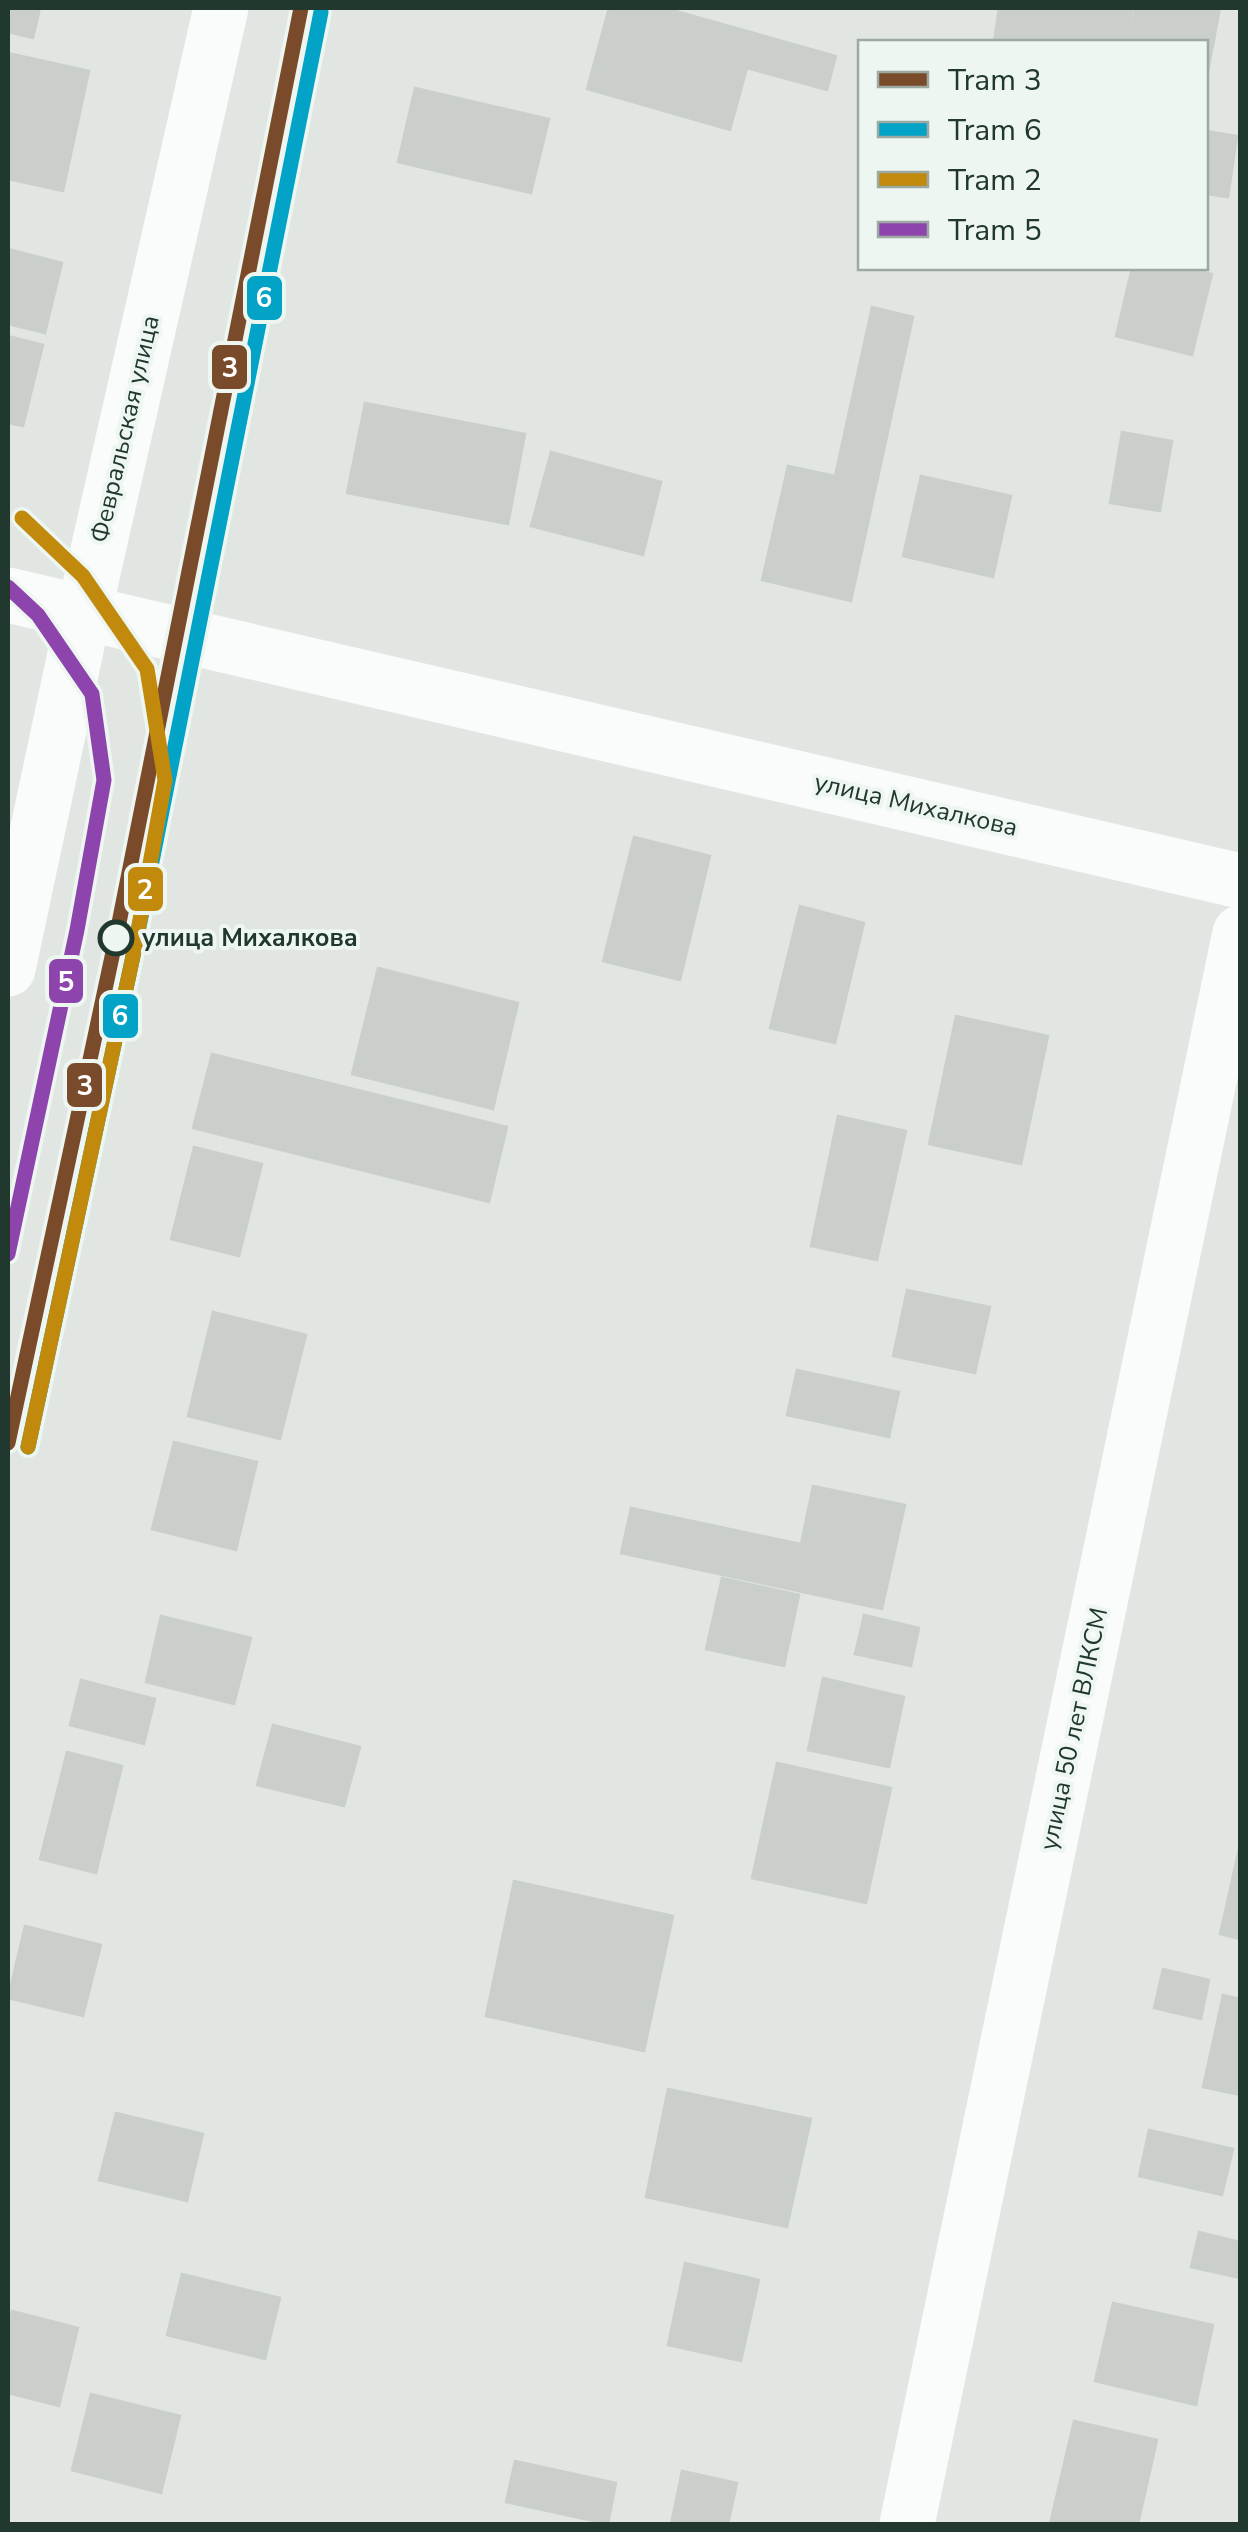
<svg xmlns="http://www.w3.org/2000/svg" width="1248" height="2532" viewBox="0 0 1248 2532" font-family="'Nunito Sans',sans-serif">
  <rect width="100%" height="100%" fill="#e1e6e3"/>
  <g fill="#cacfcc" stroke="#cacfcc" stroke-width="2.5">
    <polygon points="8,8 40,8 33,38 8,32"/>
    <polygon points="609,8 665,8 836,56 827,90 747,68 730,130 587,89"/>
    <polygon points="999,8 1132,8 1127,42 994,42"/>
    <polygon points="1135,8 1220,8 1208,71 1206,71 1206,42 1129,42"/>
    <polygon points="8,53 89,71 63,191 8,179"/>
    <polygon points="415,88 549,119 531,193 398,162"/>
    <polygon points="1206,131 1237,136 1228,197 1206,194"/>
    <polygon points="8,249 62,263 45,333 8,324"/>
    <polygon points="1132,268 1185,268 1212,274 1192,355 1116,336"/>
    <polygon points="872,307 913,317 851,601 762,580 788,466 835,476"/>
    <polygon points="8,336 43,345 23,426 8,423"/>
    <polygon points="365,403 525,434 508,524 347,493"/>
    <polygon points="1122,432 1172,441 1160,511 1110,503"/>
    <polygon points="551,452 661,482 643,555 531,526"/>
    <polygon points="921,476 1011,496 993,577 903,556"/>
    <polygon points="634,837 710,856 680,980 603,961"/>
    <polygon points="800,906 864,923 835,1043 770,1028"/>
    <polygon points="378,968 518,1003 493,1109 352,1074"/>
    <polygon points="956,1016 1048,1036 1021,1164 929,1144"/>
    <polygon points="212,1054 507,1127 489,1202 193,1128"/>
    <polygon points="838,1116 906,1131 877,1260 811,1246"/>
    <polygon points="194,1147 262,1164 239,1256 171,1239"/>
    <polygon points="907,1290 990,1307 975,1373 893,1356"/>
    <polygon points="213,1312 306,1335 280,1439 188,1416"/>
    <polygon points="797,1370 899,1392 889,1437 787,1415"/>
    <polygon points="174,1442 257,1462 236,1550 152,1529"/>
    <polygon points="813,1486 905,1505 882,1609 621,1553 631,1508 801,1544"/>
    <polygon points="722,1578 799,1595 784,1666 706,1649"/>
    <polygon points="864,1615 919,1628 911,1666 855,1654"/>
    <polygon points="161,1616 251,1638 234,1704 146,1682"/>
    <polygon points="823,1678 904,1697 889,1767 808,1750"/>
    <polygon points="81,1680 155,1699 144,1744 70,1725"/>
    <polygon points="273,1725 360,1747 344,1806 257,1785"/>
    <polygon points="67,1752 122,1766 96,1873 40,1859"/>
    <polygon points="777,1763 891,1788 866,1903 752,1878"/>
    <polygon points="1239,1849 1240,1849 1240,1939 1220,1934"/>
    <polygon points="514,1881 673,1916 644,2051 486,2016"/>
    <polygon points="25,1926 101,1945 83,2016 8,1998"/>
    <polygon points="1163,1969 1209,1980 1201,2019 1154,2008"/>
    <polygon points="1223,1995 1240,1999 1240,2095 1203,2087"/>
    <polygon points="668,2089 811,2119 787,2227 646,2197"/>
    <polygon points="116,2113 203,2134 187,2201 99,2180"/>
    <polygon points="1149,2130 1233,2149 1222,2195 1139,2176"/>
    <polygon points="1199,2232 1240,2242 1240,2278 1191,2267"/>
    <polygon points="685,2263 759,2280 741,2361 668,2345"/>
    <polygon points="182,2274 280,2298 265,2359 167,2335"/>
    <polygon points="1113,2303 1213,2325 1196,2405 1095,2381"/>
    <polygon points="12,2311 78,2328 59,2406 8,2393 8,2332"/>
    <polygon points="91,2394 180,2416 161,2493 72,2470"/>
    <polygon points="1074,2421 1157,2440 1138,2524 1050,2524"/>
    <polygon points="515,2461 616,2483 608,2524 506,2502"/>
    <polygon points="682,2471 737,2483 728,2524 671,2524"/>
  </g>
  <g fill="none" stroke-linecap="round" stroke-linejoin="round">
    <g stroke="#fafbfb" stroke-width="55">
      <polyline points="8,595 1240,881"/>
      <polyline points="8,969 84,612 221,8"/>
      <polyline points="907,2524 1240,933"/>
    </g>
    <g stroke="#eef6f1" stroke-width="22">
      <polyline id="tram-1" points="8,1443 116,938 301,8"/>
    </g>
    <g stroke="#eef6f1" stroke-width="22">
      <polyline id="tram-2" points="28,1447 136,942 321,12"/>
    </g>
    <g stroke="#eef6f1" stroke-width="22">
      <polyline id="tram-3" points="22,518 83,576 147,669 165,780 136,942 28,1447"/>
    </g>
    <g stroke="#eef6f1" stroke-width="22">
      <polyline id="tram-4" points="8,587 38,615 92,694 104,780 77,930 8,1254"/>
    </g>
    <use href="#tram-1" stroke="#7a4b2a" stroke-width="15"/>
    <use href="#tram-2" stroke="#02a3c6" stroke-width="15"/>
    <use href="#tram-3" stroke="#c18a0c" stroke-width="15"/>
    <use href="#tram-4" stroke="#8e44ad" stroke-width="15"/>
  </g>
  <circle fill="#eef6f1" stroke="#20382e" stroke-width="5" cx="116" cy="938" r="16"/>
  <g text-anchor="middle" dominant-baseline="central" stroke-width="8" stroke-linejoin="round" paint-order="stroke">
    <g font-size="25" fill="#20382e" stroke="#eef6f1">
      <text transform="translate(125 429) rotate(-77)">Февральская улица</text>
      <text transform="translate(916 805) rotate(13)">улица Михалкова</text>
      <text transform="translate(1074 1729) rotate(-78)">улица 50 лет ВЛКСМ</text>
    </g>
    <g font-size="25" font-weight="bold" fill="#20382e" stroke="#eef6f1" text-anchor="start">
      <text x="142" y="938">улица Михалкова</text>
    </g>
  </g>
  <g stroke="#eef6f1" stroke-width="4">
    <rect x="245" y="274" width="39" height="48" rx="10" fill="#02a3c6"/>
    <rect x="210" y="343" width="39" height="48" rx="10" fill="#7a4b2a"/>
    <rect x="126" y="865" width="39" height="48" rx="10" fill="#c18a0c"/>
    <rect x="47" y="957" width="38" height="48" rx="10" fill="#8e44ad"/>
    <rect x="101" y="992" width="39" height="48" rx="10" fill="#02a3c6"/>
    <rect x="65" y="1061" width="39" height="48" rx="10" fill="#7a4b2a"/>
  </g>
  <g font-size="28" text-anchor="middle" font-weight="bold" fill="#fff">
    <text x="264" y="307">6</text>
    <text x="230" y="377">3</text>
    <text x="145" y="899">2</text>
    <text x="66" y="991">5</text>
    <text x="120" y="1025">6</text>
    <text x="85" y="1095">3</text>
  </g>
  <rect width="1248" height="2532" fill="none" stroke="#20382e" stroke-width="20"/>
  <rect x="858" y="40" width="350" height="230" fill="#eef6f1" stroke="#9caaa3" stroke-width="2.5"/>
  <rect x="878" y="72" width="50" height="15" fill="#7a4b2a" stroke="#9caaa3" stroke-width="2.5"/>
  <text x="948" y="90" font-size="30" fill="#20382e">Tram 3</text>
  <rect x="878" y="122" width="50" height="15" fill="#02a3c6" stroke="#9caaa3" stroke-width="2.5"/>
  <text x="948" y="140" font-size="30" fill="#20382e">Tram 6</text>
  <rect x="878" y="172" width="50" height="15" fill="#c18a0c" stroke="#9caaa3" stroke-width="2.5"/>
  <text x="948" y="190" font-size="30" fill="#20382e">Tram 2</text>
  <rect x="878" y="222" width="50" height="15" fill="#8e44ad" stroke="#9caaa3" stroke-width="2.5"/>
  <text x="948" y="240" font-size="30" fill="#20382e">Tram 5</text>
</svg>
